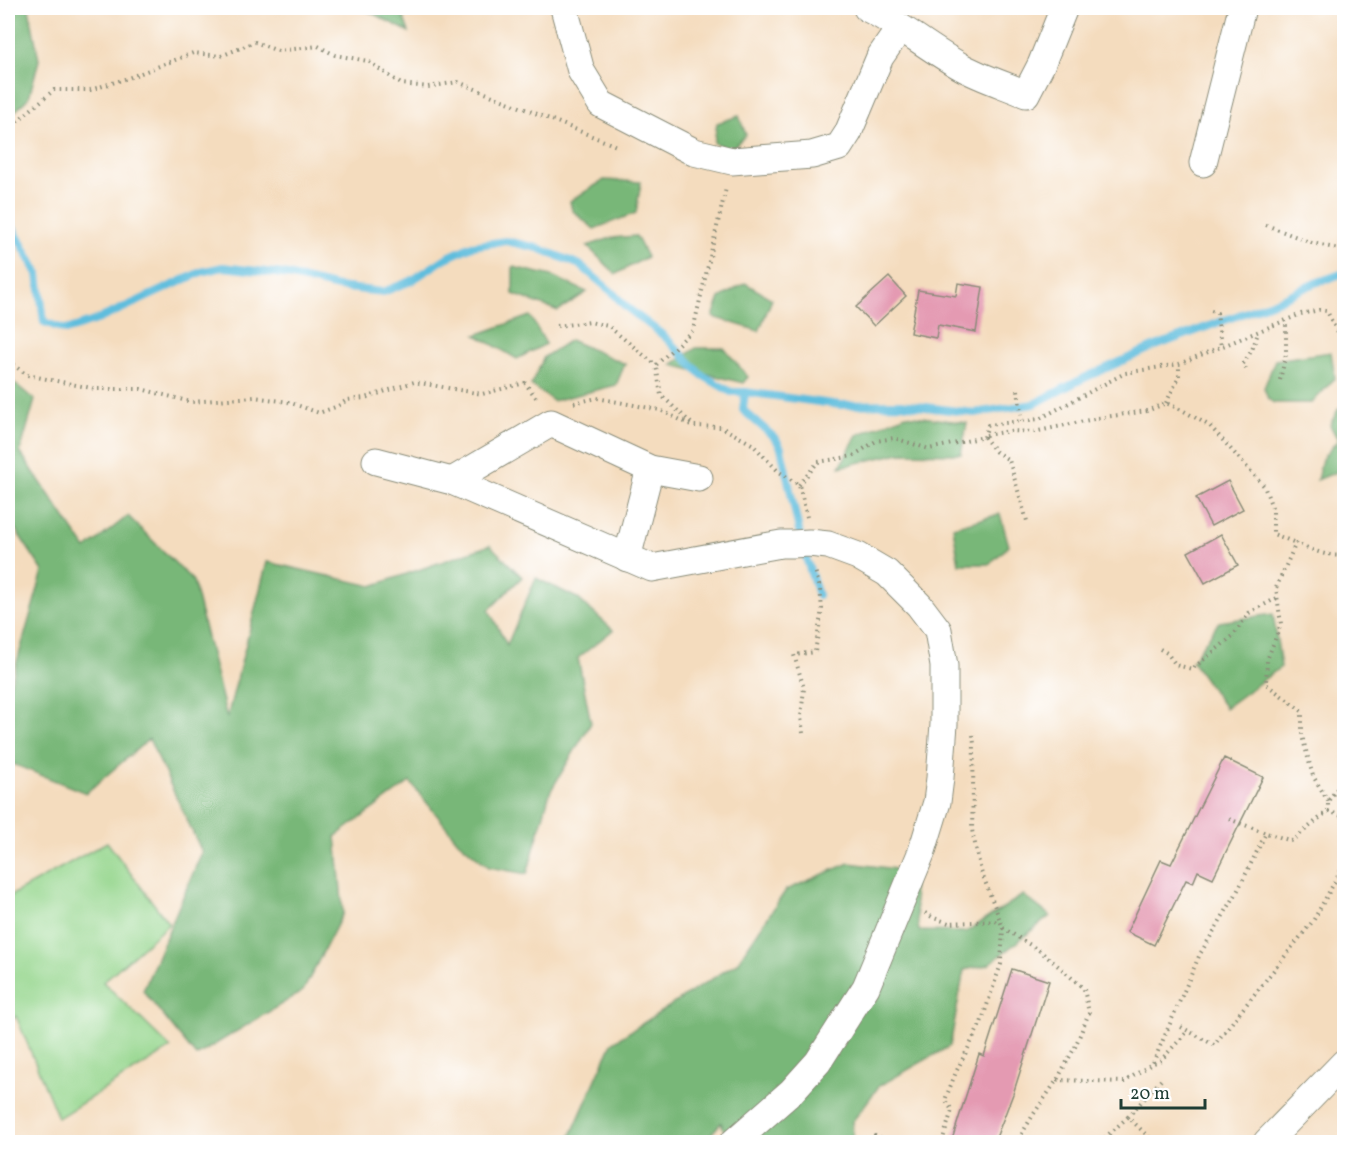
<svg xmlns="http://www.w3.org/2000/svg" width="1352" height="1150" viewBox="0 0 1352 1150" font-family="Vollkorn,serif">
  <rect width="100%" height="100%" fill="#fff"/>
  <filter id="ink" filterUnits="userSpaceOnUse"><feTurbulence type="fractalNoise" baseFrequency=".0167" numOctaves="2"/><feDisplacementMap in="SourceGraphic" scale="12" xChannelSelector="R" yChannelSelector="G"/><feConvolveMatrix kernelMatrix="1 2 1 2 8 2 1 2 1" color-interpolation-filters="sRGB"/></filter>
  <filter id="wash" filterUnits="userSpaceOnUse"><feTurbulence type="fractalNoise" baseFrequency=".008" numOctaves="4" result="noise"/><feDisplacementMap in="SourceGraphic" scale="24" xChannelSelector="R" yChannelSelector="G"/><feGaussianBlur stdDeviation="1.35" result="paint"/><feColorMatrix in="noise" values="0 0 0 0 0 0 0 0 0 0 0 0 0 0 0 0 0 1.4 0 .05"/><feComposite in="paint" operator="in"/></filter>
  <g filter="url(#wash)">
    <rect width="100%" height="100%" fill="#f4dcbe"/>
    <polygon fill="#95d68d" stroke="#5a8a60" stroke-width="1.5" points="107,842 169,924 103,982 171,1048 58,1118 16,1016 8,1024 8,897"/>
    <g fill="#78b778" stroke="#4c7a56" stroke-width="1.5">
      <polygon points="8,8 29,8 39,60 29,97 8,119"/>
      <polygon points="362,8 400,8 409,32"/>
      <polygon points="739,116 746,135 731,149 714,143 717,123"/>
      <polygon points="604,180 641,182 636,213 594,229 572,210 570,201"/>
      <polygon points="636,236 647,257 616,274 587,246 611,238"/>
      <polygon points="513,267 552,276 587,292 558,311 513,294"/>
      <polygon points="745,283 772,299 759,331 713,317 720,298"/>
      <polygon points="530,316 546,344 517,359 476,335"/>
      <polygon points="570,340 625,364 616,385 553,401 531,385 544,357"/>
      <polygon points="696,348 724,348 748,377 743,383 672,365"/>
      <polygon points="1331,352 1335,378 1312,403 1274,403 1268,399 1264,388 1275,360"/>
      <polygon points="8,378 35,400 20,452 86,549 128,516 193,581 227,718 267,562 372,586 490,545 522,577 489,610 507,645 536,578 577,598 613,630 578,658 591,723 550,792 527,874 489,867 458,841 410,782 336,836 343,913 303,991 196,1056 143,991 202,852 149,739 86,793 8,762 8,693 43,571 8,518"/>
      <polygon points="1339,408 1344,410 1344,469 1317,480 1322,459 1338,440 1330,425"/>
      <polygon points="906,415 967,423 961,454 900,453 840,467 857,435"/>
      <polygon points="1000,514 1009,546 989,564 959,564 953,527"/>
      <polygon points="1273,614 1281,667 1225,708 1192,661 1219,622"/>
      <polygon points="849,863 911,871 919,931 966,932 1023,895 1050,916 988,965 964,970 950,1046 879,1086 852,1122 853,1142 729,1142 721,1123 704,1142 568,1142 612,1043 737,963 786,890"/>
    </g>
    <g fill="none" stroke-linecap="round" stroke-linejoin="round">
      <g stroke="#5fbddd" stroke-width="8">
        <polyline points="8,219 38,274 44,322 66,330 97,320 201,272 223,267 283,274 338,287 383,292 411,281 446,258 472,246 506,241 538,248 580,265 612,292 625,306 664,336 702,375 731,392 745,392 840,405 901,404 974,413 1034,404 1082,379 1153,347 1279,300 1315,283 1344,273"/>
        <polyline points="745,392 743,410 776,439 781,448 800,535 806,558 818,595"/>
      </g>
    </g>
    <g id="blocks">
      <g fill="#e49ab2">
        <polygon points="889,277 906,296 874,326 856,307"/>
        <polygon points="958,283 983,287 976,332 938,325 936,338 910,333 918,290 956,296"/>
        <polygon points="1228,481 1243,509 1211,526 1196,498"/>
        <polygon points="1221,534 1238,565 1205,583 1188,552"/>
        <polygon points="1224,758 1263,777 1213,878 1198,871 1193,883 1186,880 1154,945 1127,932 1161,860 1171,864"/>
        <polygon points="1012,969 1049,981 1013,1094 994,1143 951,1143 979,1054 984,1056"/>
      </g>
    </g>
  </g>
  <g filter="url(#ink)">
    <use href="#blocks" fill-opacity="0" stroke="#8a8c79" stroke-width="1.5"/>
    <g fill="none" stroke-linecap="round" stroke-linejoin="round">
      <g stroke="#8a8c79" stroke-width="29">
        <g id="minor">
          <polyline points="564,8 581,71 601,104 694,152 732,161 812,155 839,147 848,133 880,57 900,28"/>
          <path d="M 867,8 C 900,24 929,49 962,67 C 982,78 1005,85 1026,94 L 1041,65 L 1064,8"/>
          <polyline points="1203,163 1242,8"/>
          <polyline points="376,461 452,481 652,568 781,544 792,544 809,543 828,545 858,556 887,573 919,605 938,630 944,666 944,724 940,778 937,802 922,851 866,987 818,1062 791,1092 734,1142"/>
          <polyline points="452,481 551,423 650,469 699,478"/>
          <polyline points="627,558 650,469"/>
          <polyline points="1267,1142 1344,1063"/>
        </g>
      </g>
      <g stroke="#8a8c79" stroke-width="4" stroke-dasharray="1.5 4.5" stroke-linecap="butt">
        <polyline points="8,129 54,90 90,90 128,78 193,53 221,56 255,42 278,51 318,46 335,55 368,61 401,84 428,87 458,82 619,147"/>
        <polyline points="1266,225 1312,243 1339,249"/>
        <polyline points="1211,311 1217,313 1221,347"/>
        <polyline points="557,326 590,322 608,326 656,365"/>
        <polyline points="8,361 27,375 96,389 141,389 191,402 254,397 288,402 319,413 338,406 347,400 365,398 414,382 482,394 525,383 538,400"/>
        <polyline points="1246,369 1243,364 1252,350 1258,333"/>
        <polyline points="1280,380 1286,354 1286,321"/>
        <polyline points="1018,390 1022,421"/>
        <polyline points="574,403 597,398 660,410 693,426 721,427 752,444 778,471 799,485 807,517"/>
        <polyline points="1166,403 1179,377 1179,364"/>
        <polyline points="691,423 661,395 656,365 693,330 726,188"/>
        <polyline points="986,435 1010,431 1034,432 1098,418 1147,411 1166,403 1184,411 1210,426 1264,486 1273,510 1273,534 1296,543"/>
        <polyline points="984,437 996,452 1009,460 1027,521"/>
        <polyline points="799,485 818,462 853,456 876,441 894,438 929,449 984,437 988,425 1039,419 1125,373 1179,364 1301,314 1319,310 1327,311 1344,347"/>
        <polyline points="1160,649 1167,653 1176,665 1192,669 1233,636 1249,613 1277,598"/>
        <polyline points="803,733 801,717 804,688 794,655 815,652 822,609 820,588 815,570"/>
        <polyline points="973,735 974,744 972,830 981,871 1003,928 1040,951 1063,970 1084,989 1089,1013 1075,1047 1057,1080 1033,1115 1017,1142"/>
        <path d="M 1328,801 L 1313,776 L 1302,736 L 1302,711 L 1266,684 L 1267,660 L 1281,624 L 1276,588 L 1296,543 C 1311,549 1328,558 1344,555"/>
        <polyline points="1328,811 1344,817"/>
        <polyline points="1229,819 1266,833"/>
        <polyline points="925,913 934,918 949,923 1000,921"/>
        <polyline points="1181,1027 1214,1045 1313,921 1344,865"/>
        <polyline points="1154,1063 1161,1060 1188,1031"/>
        <polyline points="1057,1080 1124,1082 1153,1063 1200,954 1235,896 1266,833 1292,841 1328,811 1328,801 1344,779"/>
        <polyline points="1128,1117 1161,1080"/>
        <polyline points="872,1142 875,1136 894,1142"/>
        <polyline points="942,1142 952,1110 945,1100 956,1072 981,1023 1001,964 1003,928"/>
        <polyline points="1100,1142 1128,1117 1154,1142"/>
      </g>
      <use href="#minor" stroke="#fff" stroke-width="27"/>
    </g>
  </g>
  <rect width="1352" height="1150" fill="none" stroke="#fff" stroke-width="30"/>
  <path d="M1121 1099v9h84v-9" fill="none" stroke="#1f3d34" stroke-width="3"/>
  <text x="1130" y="1099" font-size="18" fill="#1f3d34" stroke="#ffffff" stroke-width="4.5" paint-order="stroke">20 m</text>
</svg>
